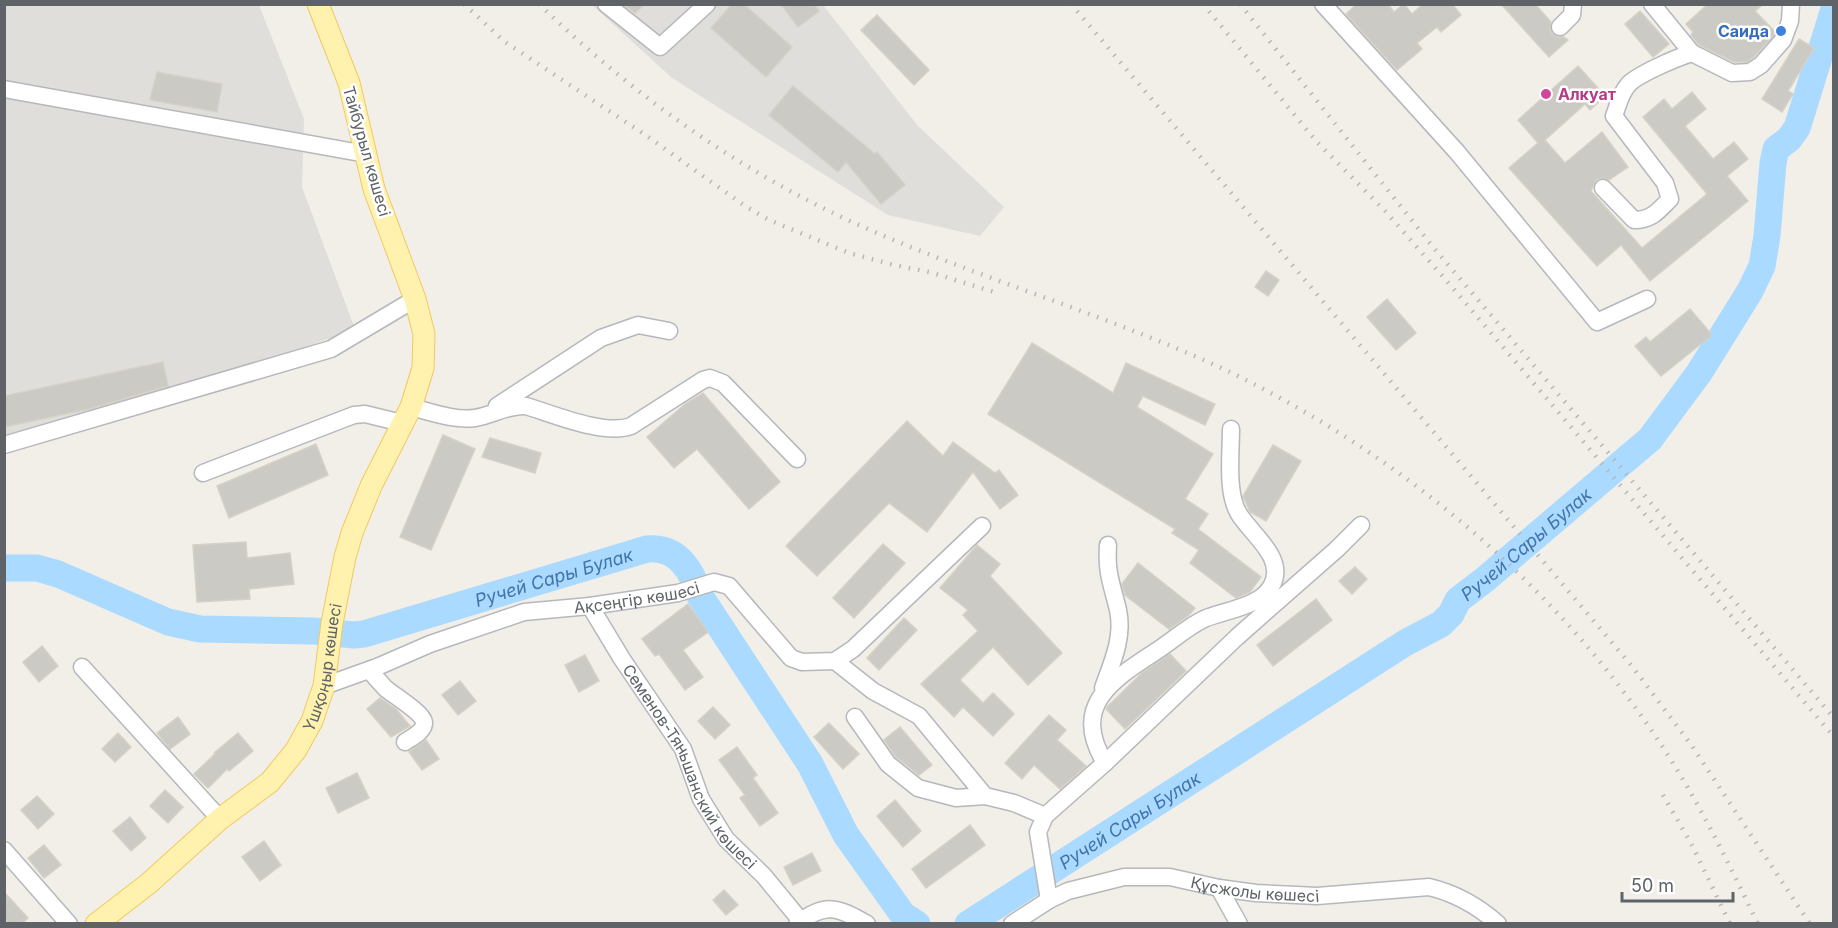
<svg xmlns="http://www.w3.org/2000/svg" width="1838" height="928" viewBox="0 0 1838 928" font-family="Inter,sans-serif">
  <rect width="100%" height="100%" fill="#f1efe8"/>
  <g fill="#e0deda">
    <polygon points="4,5 259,5 304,119 302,187 355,329 151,403 5,435"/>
    <polygon points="592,5 823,5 918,126 1004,207 980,236 888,215 672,78"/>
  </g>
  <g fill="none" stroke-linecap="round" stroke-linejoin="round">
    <g stroke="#aadaff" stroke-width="27">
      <path id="s1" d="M 4,568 L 37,568 L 58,574 L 168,622 L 200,629 L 314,631 L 354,635 L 364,634 L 647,549 C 678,546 692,571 700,596 L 810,764 L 846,835 L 903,915 L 917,924"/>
      <path id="s2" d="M 968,924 L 1405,643 L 1441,624 L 1451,614 L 1458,600 L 1483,581 L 1650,439 L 1699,373 L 1750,291 L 1762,266 L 1767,236 L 1773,163 L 1776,149 L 1789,139 L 1797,128 L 1834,9"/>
    </g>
  </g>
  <g fill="#cccac5" stroke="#d6d1c6" stroke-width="1.5">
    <polygon points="623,4 645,4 635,13"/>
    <polygon points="732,4 744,4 792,47 766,77 711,28"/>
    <polygon points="781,4 814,4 819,11 798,27"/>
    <polygon points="1357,4 1388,4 1394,12 1404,4 1412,14 1423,4 1452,4 1461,15 1441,32 1437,27 1417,43 1422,49 1397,70 1346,14"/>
    <polygon points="1501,4 1535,4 1551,22 1550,29 1552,34 1558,37 1564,37 1568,40 1549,57"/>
    <polygon points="1708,4 1763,4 1755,11 1775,32 1774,35 1754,57 1747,62 1734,62 1699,45 1691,35 1693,32 1686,24"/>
    <polygon points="1640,11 1669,44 1653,57 1625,24"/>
    <polygon points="877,15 929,70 914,85 861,30"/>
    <polygon points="1799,39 1814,48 1788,91 1793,94 1782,112 1762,99"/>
    <polygon points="1578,66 1605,96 1590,110 1585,104 1545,140 1565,163 1602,132 1628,167 1609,180 1601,178 1596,180 1591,191 1642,248 1707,194 1643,117 1664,99 1672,109 1692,92 1706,109 1685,126 1713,159 1734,142 1748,159 1727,176 1748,201 1650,281 1621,245 1597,266 1509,168 1538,143 1518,120"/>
    <polygon points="157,72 222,84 217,112 150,100"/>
    <polygon points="793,86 875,154 877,152 905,185 881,204 846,162 838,172 769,115"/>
    <polygon points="1266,271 1279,280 1268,296 1255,287"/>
    <polygon points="1387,299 1416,333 1396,350 1367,317"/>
    <polygon points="1690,309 1712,335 1661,376 1635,346 1646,337 1650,342"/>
    <polygon points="1032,343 1113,393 1126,363 1215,404 1205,425 1143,396 1137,407 1213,454 1185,499 1208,514 1198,529 1261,577 1250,592 1236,598 1190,563 1199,550 1172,533 1175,529 988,414"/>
    <polygon points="163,362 168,386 89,409 4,427 4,396"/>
    <polygon points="703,393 780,482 749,509 697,449 674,468 647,437 685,404"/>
    <polygon points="907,421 943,456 953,442 995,473 999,470 1018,495 1000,509 973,472 927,532 889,503 817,576 786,546"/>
    <polygon points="443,435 475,449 431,550 400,537"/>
    <polygon points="490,438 541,453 535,473 482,457"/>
    <polygon points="316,444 328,475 229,518 217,486"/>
    <polygon points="1273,445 1301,461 1266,521 1250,512 1243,496"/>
    <polygon points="246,542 247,558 290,553 294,584 249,589 250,599 197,602 193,545"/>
    <polygon points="883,544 905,563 854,618 833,598"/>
    <polygon points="977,545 1000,564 990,576 1062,653 1028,685 993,647 960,680 983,703 993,693 1014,714 993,736 963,707 954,717 921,684 978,631 963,615 968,610 940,588"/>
    <polygon points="1138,563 1195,608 1188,616 1169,629 1125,595 1122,584"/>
    <polygon points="1355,567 1367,579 1352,594 1339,581"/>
    <polygon points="1316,599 1332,620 1273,666 1257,645"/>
    <polygon points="688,604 708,632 683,650 703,677 685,690 659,654 655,656 642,639"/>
    <polygon points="904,618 917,630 879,670 867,658"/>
    <polygon points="42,646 58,666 39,682 23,662"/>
    <polygon points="1170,654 1186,671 1125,729 1106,709 1108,706 1143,672"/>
    <polygon points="585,655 599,681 579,692 565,665"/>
    <polygon points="460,681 476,701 458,715 442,695"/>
    <polygon points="380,698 396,709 410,726 391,737 367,709"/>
    <polygon points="713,707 730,725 715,739 698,721"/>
    <polygon points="1049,715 1066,730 1057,740 1086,766 1060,789 1034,765 1022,779 1005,763"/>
    <polygon points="178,717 190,734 170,749 157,733"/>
    <polygon points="829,723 859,754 843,769 814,737"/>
    <polygon points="900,727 932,765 919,775 896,757 884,740"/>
    <polygon points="118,733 131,747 115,762 102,749"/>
    <polygon points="238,733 253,751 229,771 227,769 208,788 194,774 215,754 214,753"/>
    <polygon points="426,740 439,759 422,770 409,752"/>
    <polygon points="737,747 757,775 753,778 778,813 760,826 740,798 745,795 719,760"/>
    <polygon points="357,773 369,798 338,813 326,788"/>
    <polygon points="165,790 183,807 168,823 150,806"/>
    <polygon points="37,796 54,814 38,829 21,810"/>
    <polygon points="895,800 921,831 903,847 877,816"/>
    <polygon points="130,817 146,838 131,851 113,831"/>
    <polygon points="970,825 985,845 926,888 912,869"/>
    <polygon points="264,841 281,865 260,881 242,857"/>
    <polygon points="44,845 61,865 44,878 28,858"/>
    <polygon points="812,853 821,871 793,885 784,867"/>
    <polygon points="724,890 738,905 726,915 713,900"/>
    <polygon points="4,892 28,918 22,924 9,924 4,919"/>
  </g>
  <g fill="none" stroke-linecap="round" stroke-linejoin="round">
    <g stroke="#b5b8bc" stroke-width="19">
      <g id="minor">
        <polyline points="606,4 660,47 707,4"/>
        <polyline points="1323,4 1457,152 1597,322 1647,299"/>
        <polyline points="1652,4 1692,53 1732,73 1750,72 1761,65 1783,40 1790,21 1791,4"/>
        <polyline points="1560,27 1572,15 1573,4"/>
        <polyline points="4,89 366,154"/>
        <path d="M 1603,188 L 1634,220 C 1652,220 1658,211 1670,199 L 1665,183 L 1614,116 C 1618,106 1620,94 1628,85 C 1636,75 1678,57 1692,53"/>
        <polyline points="497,406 601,338 638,325 669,331"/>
        <path d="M 411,407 C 431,412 455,421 475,418 C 493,415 507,405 526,406 C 553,414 605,436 631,426 L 703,380 L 710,378 L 723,383 L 797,459"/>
        <polyline points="4,445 331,349 415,299"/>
        <polyline points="203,473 354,415 365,414 402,423"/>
        <path id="s3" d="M 590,606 L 622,659 L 683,749 L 701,799 L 726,839 L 764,876 L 801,921"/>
        <polyline points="835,661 873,691 919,716 985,796"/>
        <polyline points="82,667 220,819"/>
        <path d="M 369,670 C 374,676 380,682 385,688 C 393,695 422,712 424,722 C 425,731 411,738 405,742"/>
        <path id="s4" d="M 324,686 L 377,667 L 430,644 L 524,612 L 590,606 L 678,593 L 714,582 L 729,586 L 791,658 L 802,662 L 835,661 L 853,649 L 982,526"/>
        <path d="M 1103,688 C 1112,663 1124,637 1118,610 C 1112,584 1106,574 1108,545"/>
        <polyline points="855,717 888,764 918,788 956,798 985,796 1014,803 1045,816"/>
        <path d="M 1105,763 C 1071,707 1110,681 1155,652 C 1171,642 1187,627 1204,619 C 1225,610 1261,607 1272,585 C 1286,558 1252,535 1239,514 C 1226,493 1231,453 1231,429"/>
        <polyline points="4,850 69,924"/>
        <polyline points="1219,888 1239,924"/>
        <polyline points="1049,900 1038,832 1045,816 1105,763 1237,637 1337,549 1361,525"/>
        <path d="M 797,924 C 825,902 838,907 867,924"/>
        <path id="s5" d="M 1012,924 L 1049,900 L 1068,891 L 1124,877 L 1170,877 L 1219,888 L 1256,893 L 1317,896 L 1429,887 C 1454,893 1478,906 1498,924"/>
      </g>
    </g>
    <g stroke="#f2c960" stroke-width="23">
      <g id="major">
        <path id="s6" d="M 96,924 L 148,884 L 220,819 L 270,782 L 296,750 L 312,721 L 324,686 L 332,623 L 345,557 L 352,533 L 371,486 L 411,407 L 423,368 L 424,334 L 415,299 L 374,189 L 349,83 L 318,4"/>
      </g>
    </g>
    <use href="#minor" stroke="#fff" stroke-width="16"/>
    <use href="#major" stroke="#fff2af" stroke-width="21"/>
    <g stroke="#b6b7b8" stroke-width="4.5" stroke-dasharray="1.5 8" stroke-linecap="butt">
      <polyline points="464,4 505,42 644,134 745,206 769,220 849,253 894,265 929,272 998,293"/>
      <path d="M 539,4 C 636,98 746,176 870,230 C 983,279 1102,314 1215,365 C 1393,448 1552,580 1660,743 C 1698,800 1728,862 1758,924"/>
      <polyline points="1071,4 1631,665 1692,746 1810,924"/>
      <polyline points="1203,4 1316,141 1386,212 1452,287 1834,737"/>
      <polyline points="1240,4 1433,247 1834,718"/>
      <polyline points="1663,795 1693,847 1730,924"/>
    </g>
  </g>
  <circle fill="#3f7fe0" stroke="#fff" stroke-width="2" cx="1781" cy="31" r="6"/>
  <circle fill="#d1479c" stroke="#fff" stroke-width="2" cx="1546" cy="94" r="6"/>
  <g text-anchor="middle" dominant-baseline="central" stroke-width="5" stroke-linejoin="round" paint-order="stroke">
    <g font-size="16" font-weight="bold" fill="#366cbe" stroke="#fff" text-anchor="end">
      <text x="1769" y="31">Саида</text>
    </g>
    <g font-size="16" font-weight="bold" fill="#b23c85" stroke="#fff" text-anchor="start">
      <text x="1558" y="94">Алкуат</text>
    </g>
    <g font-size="16" fill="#5f6368" stroke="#fff">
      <text transform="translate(367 151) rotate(74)">Тайбурыл көшесі</text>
      <text stroke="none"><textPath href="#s4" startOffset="327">Ақсеңгір көшесі</textPath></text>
      <text stroke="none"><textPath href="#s6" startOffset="354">Үшқоңыр көшесі</textPath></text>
      <text stroke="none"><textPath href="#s3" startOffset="190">Семенов-Тяньшанский көшесі</textPath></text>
      <text stroke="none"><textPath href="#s5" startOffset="255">Құсжолы көшесі</textPath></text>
    </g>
    <g font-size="18" font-style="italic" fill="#4174aa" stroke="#fff">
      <text stroke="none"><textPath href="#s2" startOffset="678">Ручей Сары Булак</textPath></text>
      <text stroke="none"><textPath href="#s1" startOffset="570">Ручей Сары Булак</textPath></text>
      <text stroke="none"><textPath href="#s2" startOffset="192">Ручей Сары Булак</textPath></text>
    </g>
  </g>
  <rect width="1838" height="928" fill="none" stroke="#5f6368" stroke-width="12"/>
  <path d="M1622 892v9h111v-9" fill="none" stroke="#5f6368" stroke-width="3"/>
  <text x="1631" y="892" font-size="18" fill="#5f6368" stroke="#ffffff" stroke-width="4.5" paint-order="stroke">50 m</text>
</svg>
